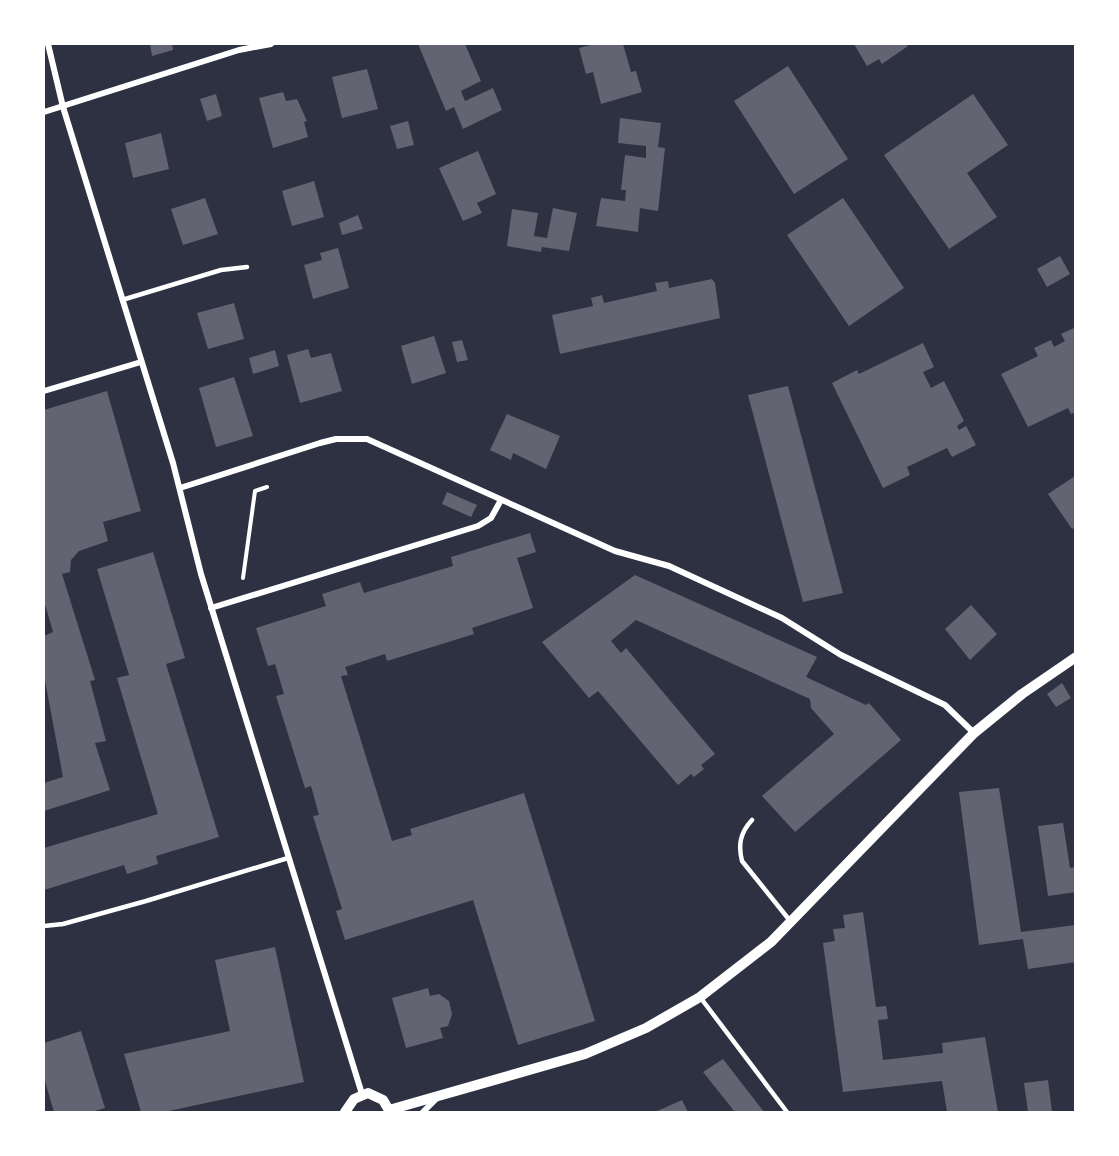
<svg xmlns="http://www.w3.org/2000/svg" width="1119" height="1156" viewBox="0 0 1119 1156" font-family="Inter,sans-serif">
  <rect width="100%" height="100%" fill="#2d3142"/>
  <g fill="#626471">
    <polygon points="150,44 172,44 173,50 152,56"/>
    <polygon points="418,44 465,44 481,81 461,91 465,101 493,88 502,110 463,129 454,107 446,111"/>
    <polygon points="594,44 623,44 631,72 636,71 642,92 601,104 593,72 586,74 579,48"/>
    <polygon points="854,44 906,44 908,46 882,64 879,59 867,66"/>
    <polygon points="788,66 848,159 794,194 734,101"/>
    <polygon points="367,69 378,109 342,118 332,77"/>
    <polygon points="283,92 286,101 297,99 307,121 304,122 308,137 273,148 259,98"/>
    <polygon points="216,94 222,116 207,121 200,99"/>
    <polygon points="973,94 1008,145 967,173 997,217 949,249 884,155"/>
    <polygon points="620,118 661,123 658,147 665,148 658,211 640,208 638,232 596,226 601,198 625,201 626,190 621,190 625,155 646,158 646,146 618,143"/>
    <polygon points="408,121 414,145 397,149 390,126"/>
    <polygon points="161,133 169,169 133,178 125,143"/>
    <polygon points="478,151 496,194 477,203 482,213 463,221 439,168"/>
    <polygon points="314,181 324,217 292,226 282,191"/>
    <polygon points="205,198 218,234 183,245 171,209"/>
    <polygon points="843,198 904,288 849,326 787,235"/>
    <polygon points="553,208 577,213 569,251 542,247 541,252 507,246 512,209 538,213 534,236 547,238"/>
    <polygon points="358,215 363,229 342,235 339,223"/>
    <polygon points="338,248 349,288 313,299 304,265 322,260 320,253"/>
    <polygon points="1060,256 1070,274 1047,287 1037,269"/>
    <polygon points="712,279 715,283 720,318 560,354 552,315 593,306 591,298 602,295 604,303 657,291 655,283 668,281 669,288"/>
    <polygon points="234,303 244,339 208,349 197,313"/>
    <polygon points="1076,327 1076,412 1071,414 1068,408 1028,427 1001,374 1038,356 1034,348 1051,340 1054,347 1065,341 1061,334"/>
    <polygon points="434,336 446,373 412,384 401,346"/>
    <polygon points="462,340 468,360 457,362 452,342"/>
    <polygon points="923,343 934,367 923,372 931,388 944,381 964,421 957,426 959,430 966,426 976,445 952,457 947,448 907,467 910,475 883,488 832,383 857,370 859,374"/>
    <polygon points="308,349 311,358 331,353 342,391 300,403 287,355"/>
    <polygon points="275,350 279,366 253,374 249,358"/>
    <polygon points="234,377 253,436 216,447 199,388"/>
    <polygon points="788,386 843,593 803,602 748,395"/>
    <polygon points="107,391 141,511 103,522 108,541 79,551 71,560 70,572 62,574 95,680 90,681 106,741 95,743 110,790 44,811 44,783 63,777 44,675 44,636 53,632 44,601 44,410"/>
    <polygon points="507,414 560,436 546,469 513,453 511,460 490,450"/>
    <polygon points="1075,476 1076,527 1072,529 1048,494"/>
    <polygon points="447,492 477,505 471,517 442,504"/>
    <polygon points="530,533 536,552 517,558 533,608 472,628 474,634 387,661 385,654 345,667 348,675 341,676 392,841 412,835 410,829 524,793 595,1021 518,1045 473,900 345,940 336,911 342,909 313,816 319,815 311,786 305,788 276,696 284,694 275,664 268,666 256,628 326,606 322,594 360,582 364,593 453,566 451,557"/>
    <polygon points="153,552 185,658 166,664 219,837 156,856 158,864 127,874 124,865 44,890 44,848 158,814 117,678 129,675 97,569"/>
    <polygon points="635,575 817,657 806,677 866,705 869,703 901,740 795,832 762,796 834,734 811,708 810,699 636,620 611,641 621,653 626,648 715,754 701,765 704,769 694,777 691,774 678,785 598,691 589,698 542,642"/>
    <polygon points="971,605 997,634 970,660 945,629"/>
    <polygon points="1062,683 1071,698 1056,707 1047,694"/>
    <polygon points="999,788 1021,932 1076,925 1076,962 1028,969 1023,939 979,945 959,792"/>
    <polygon points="1063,823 1070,868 1076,867 1076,892 1048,896 1038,826"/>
    <polygon points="863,912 876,1007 886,1006 888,1019 878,1020 883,1060 943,1053 942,1043 985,1037 998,1112 947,1112 942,1081 843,1092 823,943 835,941 833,929 845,928 843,915"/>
    <polygon points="275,947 304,1082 164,1112 141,1112 124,1054 230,1031 215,960"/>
    <polygon points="428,988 430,996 439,994 449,1001 452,1014 448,1026 440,1028 443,1038 406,1048 392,998"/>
    <polygon points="81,1031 105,1108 91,1112 54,1112 44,1078 44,1043"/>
    <polygon points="723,1059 764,1112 735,1112 703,1072"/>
    <polygon points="1048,1080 1052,1112 1028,1112 1024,1083"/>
    <polygon points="682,1100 688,1112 655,1112"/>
  </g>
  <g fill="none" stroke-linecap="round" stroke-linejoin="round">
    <polyline stroke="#fff" stroke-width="4" points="243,578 255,491 267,487"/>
    <g stroke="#fff" stroke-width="4.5">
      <polyline points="122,300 221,270 247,267"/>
      <path d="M 752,820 C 740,833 738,845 742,861 L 791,922"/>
      <polyline points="44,926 63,924 146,901 288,858"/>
      <polyline points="700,997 787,1112"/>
    </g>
    <g stroke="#fff" stroke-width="6">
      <polyline points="48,44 63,107 173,463 201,574 362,1094"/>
      <polyline points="44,112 239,50 271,44"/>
      <polyline points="44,391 141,362"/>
      <polyline points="180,488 320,443 336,439 367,439 615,551 669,566 782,618 841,655 945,705 974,733"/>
      <polyline points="211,608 478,526 491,518 501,500"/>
      <polyline points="423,1112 435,1100"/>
    </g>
    <g stroke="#fff" stroke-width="10">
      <polyline points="389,1110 585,1054 646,1028 700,997 771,942 974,733 1022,694 1076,657"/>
      <polyline points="345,1112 354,1099 368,1093 383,1100 390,1112"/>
    </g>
  </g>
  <rect width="1119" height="1156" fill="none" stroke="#ffffff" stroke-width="90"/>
</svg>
